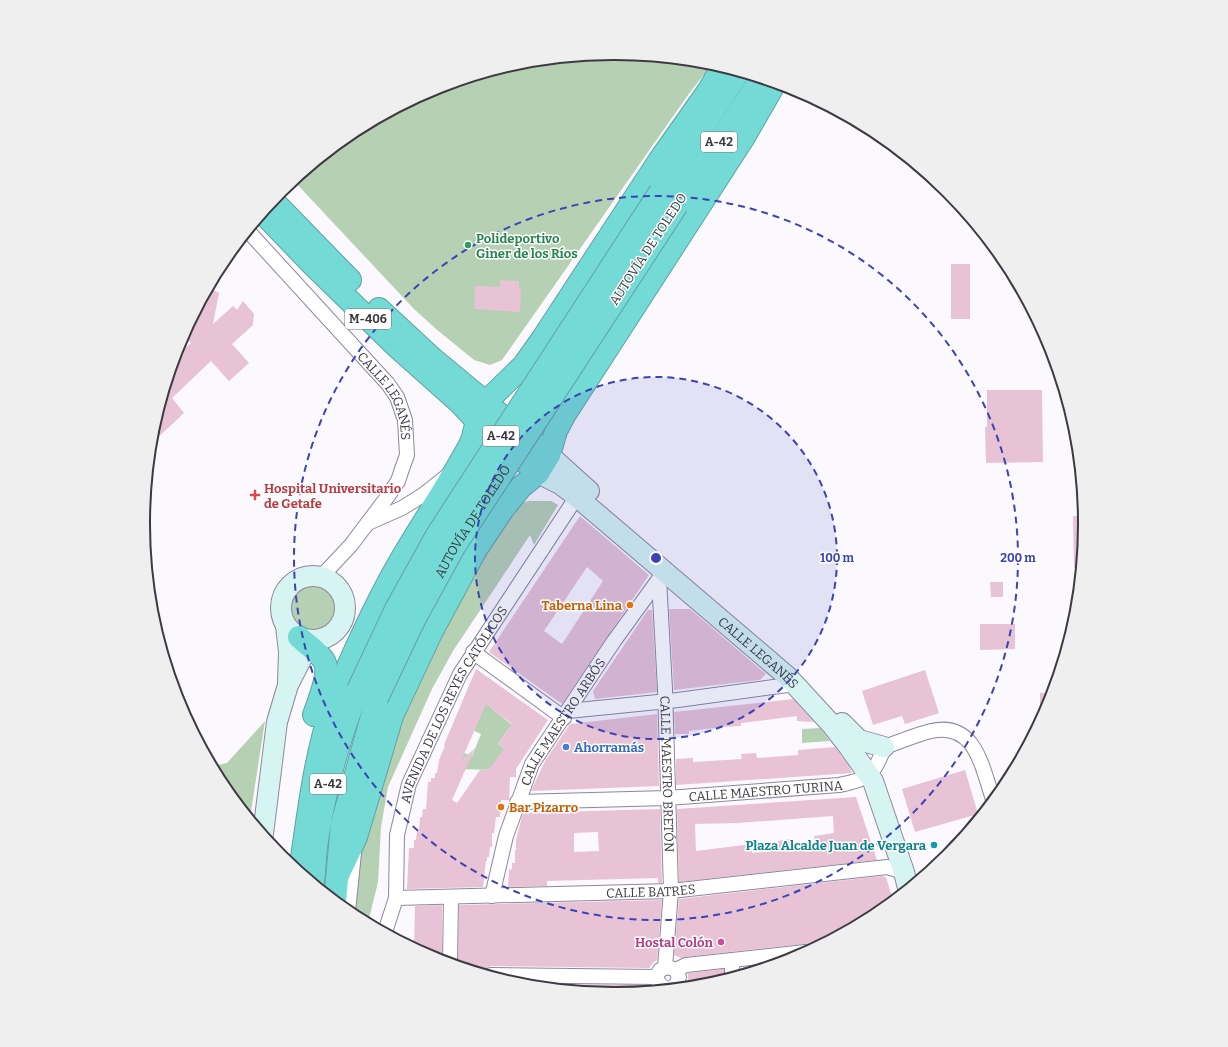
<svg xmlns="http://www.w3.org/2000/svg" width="1228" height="1047" viewBox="0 0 1228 1047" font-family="Bitter,serif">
  <rect width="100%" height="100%" fill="#fbf9fd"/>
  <g fill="#b6d0b3">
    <polygon points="614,53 706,62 712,64 688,95 502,360 490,365 474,360 436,329 414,309 294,181 353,132 434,89 522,62"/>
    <polygon points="528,501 551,501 558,505 534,545 530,535 453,651 432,689 388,787 381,827 378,882 368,923 352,915 354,884 366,823 409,695 512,506"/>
    <circle cx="313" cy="608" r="23"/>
    <polygon points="485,703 511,724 521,724 518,729 509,728 498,744 504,748 502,770 453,769 461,761 464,753 472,756 481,734 474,731"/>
    <polygon points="265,721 250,818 223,785 213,766 227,763"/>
    <polygon points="820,728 830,741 802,743 802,729"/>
  </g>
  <g fill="#e8c2d5" fill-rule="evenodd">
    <rect x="951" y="264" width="19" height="55"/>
    <polygon points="500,280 519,281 519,288 521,288 520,312 474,309 475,286 500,287"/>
    <polygon points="209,287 219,293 213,324 233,306 237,310 243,301 254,314 253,325 232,344 249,363 229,381 211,361 172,398 184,413 152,443 153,431 175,357 191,343 188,340 190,337 185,332"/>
    <polygon points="987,390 1042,390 1043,462 986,463 985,427 987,427"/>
    <path d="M 580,516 L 649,575 L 562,704 L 489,652 ZM 587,567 L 603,581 L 562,644 L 544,631 Z"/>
    <polygon points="1073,516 1084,516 1084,524 1080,568 1074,568"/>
    <polygon points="990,582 1003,582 1003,597 991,597"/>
    <polygon points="669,609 690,609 766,674 760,680 674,690"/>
    <polygon points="648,610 652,610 657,692 595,699 593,691"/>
    <polygon points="980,624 1015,624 1015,649 980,650"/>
    <path d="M 476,669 L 548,720 L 516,769 L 516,777 L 510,777 L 509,800 L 501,800 L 500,817 L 496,817 L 494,833 L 492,833 L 492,847 L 490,847 L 489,857 L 487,857 L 487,861 L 486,861 L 483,887 L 407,889 L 409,848 L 414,848 L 414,840 L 416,840 L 417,830 L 419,831 L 420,817 L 422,817 L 423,809 L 426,809 L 428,782 L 431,782 L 431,778 L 435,778 L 435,773 L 437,773 L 439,760 L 445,746 L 444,745 L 449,733 ZM 486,704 L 512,724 L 498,744 L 504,748 L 489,770 L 480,770 L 457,803 L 452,800 L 475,748 L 461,761 Z"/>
    <polygon points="925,670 939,713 905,724 902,716 873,725 862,691"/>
    <polygon points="1040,693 1052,693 1049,704 1040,720"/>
    <polygon points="793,699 814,722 797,721 797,716 741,723 741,726 723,727 689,731 689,734 675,734 674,712"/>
    <polygon points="657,714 659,786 531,791 545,761 570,724"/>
    <polygon points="835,747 849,766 852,773 676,785 676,759 693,758 693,762 742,759 741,754 756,753 757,758 798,755 798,750"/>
    <polygon points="965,770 978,814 915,832 902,789"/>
    <path d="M 856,797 L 877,860 L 679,882 L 677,809 ZM 833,816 L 834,833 L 814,836 L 815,847 L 790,849 L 790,839 L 778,841 L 779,850 L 752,853 L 752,844 L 696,851 L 695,824 L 737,823 Z"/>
    <path d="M 660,809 L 662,883 L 658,883 L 658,878 L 547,881 L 547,886 L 508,887 L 509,870 L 512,869 L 512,863 L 515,863 L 515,850 L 516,850 L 516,840 L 523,813 ZM 598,832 L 599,851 L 574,852 L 574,833 Z"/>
    <polygon points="882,876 886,877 893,900 875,915 812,948 809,944 804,944 685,957 681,958 674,955 679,899"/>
    <polygon points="662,900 657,960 654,962 649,968 491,966 487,968 483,973 458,965 459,905"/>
    <polygon points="442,905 442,960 434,958 414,948 415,906"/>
    <polygon points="776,964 757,969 743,974 743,967"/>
    <polygon points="724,969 724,979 706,985 688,987 688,973"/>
    <polygon points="518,984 646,985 645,991 614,994"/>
  </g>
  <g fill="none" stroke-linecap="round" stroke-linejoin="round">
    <g stroke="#8f879b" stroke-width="16">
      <g id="street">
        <path id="s1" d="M 248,231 L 388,384 L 397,397 L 405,420 L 407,455 L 402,469 L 398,481 L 388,496 L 351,545 L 321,577"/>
        <polyline points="368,523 402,508 423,495 447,476"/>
        <path id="s2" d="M 659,579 L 665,689 L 671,891 L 665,967"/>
        <polyline points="473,652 564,718"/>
        <polyline points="568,711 678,700 795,684"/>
        <path id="s3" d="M 517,802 L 668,798 L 839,785 C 867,780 875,775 884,747 C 899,742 915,735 931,731 C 976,721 982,768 993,799"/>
        <path id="s4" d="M 492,896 L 506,836 L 532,764 L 614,641 L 659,579 L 660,576"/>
        <path id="s5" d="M 396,898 L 671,891 L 887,867 L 904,872"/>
        <polyline points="348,911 354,853"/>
        <path id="s6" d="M 385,932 L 396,898 L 397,835 L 409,784 L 460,674 L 572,504 L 576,496"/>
        <polyline points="732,960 732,977"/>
        <polyline points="450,963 451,897"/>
        <polyline points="676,970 686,965 805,952"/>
        <polyline points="491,975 657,977"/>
        <path d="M 667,989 C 658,985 654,978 660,970 L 668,967 L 676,970 L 679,977 L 676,985 L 671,988"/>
      </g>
    </g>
    <g stroke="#8f879b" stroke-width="22">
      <g id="secondary">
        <polyline points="549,455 589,491"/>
        <path id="s7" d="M 538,473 L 560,484 L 576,496 L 787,676 L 832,725 L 849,747 L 873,781 L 904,872 L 908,888"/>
        <circle cx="313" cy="608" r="32"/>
        <polyline points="286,626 289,652 288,682"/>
        <polyline points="842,723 859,740 884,747"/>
        <polyline points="263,834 277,722 288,685 311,640"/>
      </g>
    </g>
    <g stroke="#61a2a2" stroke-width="24">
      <g id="highway">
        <polyline points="660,192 739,72"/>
        <polyline points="273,201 350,280"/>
        <polyline points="677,205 761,79"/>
        <polyline points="263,213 312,264 395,345 459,402 477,421 538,473"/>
        <polyline points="379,309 433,359 549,455"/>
        <polyline points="495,478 488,474 479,464 473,452 472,441 477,421 486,402 524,365 543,338 659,161 709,90 722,67"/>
        <path d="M 299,637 C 306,644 320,653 324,661 C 331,672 318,703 314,715"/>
        <path d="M 301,864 C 309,810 315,756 333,703 C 337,690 344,677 349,664 C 365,628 382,592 402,558 C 425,519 451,481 472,441"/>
        <polyline points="338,875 356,837 392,716 432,631 475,551 503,509 521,487 538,473 549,455 556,431 565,414 744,137 775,83"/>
        <path d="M 313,882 C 315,866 315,849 318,834 C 326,784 340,736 358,690"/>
        <polyline points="335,901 342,824 377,698"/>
      </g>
    </g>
    <use href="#street" stroke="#fff" stroke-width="14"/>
    <use href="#secondary" stroke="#d5f4f2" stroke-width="20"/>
    <use href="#highway" stroke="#74dad5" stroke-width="22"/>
    <g stroke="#61a2a2" stroke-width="24" stroke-linecap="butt">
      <g id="highway-bridge">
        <polyline points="358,690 396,609 437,535 660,192"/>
        <path id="s8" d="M 377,698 L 414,620 L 454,547 L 677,205"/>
      </g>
    </g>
    <use href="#highway-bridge" stroke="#74dad5" stroke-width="22"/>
  </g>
  <circle cx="656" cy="558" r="181" fill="#3b43b7" fill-opacity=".12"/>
  <g fill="none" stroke="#3b43b7" stroke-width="2" stroke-dasharray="7 5">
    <circle cx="656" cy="558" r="181"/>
    <circle cx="656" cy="558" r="362"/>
  </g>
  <circle fill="#2e9e5b" stroke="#fff" stroke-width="1.5" cx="468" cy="245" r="4"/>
  <path fill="#e0444e" stroke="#fff" stroke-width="1.5" d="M253 489h4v4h4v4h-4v4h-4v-4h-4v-4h4z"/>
  <g fill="#e8710a" stroke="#fff" stroke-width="1.5">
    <circle cx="630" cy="605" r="4"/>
    <circle cx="501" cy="807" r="4"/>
  </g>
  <circle fill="#3f7fe0" stroke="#fff" stroke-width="1.5" cx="566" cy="747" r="4"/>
  <circle fill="#0f9aa8" stroke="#fff" stroke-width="1.5" cx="934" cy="845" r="4"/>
  <circle fill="#d1479c" stroke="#fff" stroke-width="1.5" cx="721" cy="942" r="4"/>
  <g text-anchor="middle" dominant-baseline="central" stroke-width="3" stroke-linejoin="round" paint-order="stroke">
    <g fill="#fff" stroke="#77757b" stroke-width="1">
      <rect x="701" y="132" width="36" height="20" rx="3"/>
      <rect x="345" y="309" width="46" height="20" rx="3"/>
      <rect x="483" y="426" width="36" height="20" rx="3"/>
      <rect x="310" y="774" width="36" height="20" rx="3"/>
    </g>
    <g font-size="12" font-weight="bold" fill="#3d3a42">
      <text x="719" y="142">A-42</text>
      <text x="368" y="319">M-406</text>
      <text x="501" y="436">A-42</text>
      <text x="328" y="784">A-42</text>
    </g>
    <g font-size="13" font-weight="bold" fill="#27864d" stroke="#fff" text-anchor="start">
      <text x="476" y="238">Polideportivo<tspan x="476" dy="15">Giner de los Ríos</tspan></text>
    </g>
    <g font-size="13" fill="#3d3a42" stroke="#fff">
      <text transform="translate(648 249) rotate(-57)">AUTOVÍA DE TOLEDO</text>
      <text stroke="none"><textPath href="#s1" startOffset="217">CALLE LEGANÉS</textPath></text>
      <text stroke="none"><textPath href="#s8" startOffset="201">AUTOVÍA DE TOLEDO</textPath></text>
      <text stroke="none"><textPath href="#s7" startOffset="285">CALLE LEGANÉS</textPath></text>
      <text stroke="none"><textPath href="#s6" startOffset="242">AVENIDA DE LOS REYES CATÓLICOS</textPath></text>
      <text stroke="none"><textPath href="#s4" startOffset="190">CALLE MAESTRO ARBÓS</textPath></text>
      <text stroke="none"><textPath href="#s2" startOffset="195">CALLE MAESTRO BRETÓN</textPath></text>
      <text stroke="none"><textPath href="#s3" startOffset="249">CALLE MAESTRO TURINA</textPath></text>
      <text stroke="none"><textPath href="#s5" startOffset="255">CALLE BATRES</textPath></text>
    </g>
    <g font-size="13" font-weight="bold" fill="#be3a42" stroke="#fff" text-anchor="start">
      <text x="264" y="488">Hospital Universitario<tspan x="264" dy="15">de Getafe</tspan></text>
    </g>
    <g font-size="13" font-weight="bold" fill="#c56008" stroke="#fff" text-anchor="end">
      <text x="622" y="605">Taberna Lina</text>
      <text x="509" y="807" text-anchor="start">Bar Pizarro</text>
    </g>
    <g font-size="13" font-weight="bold" fill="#366cbe" stroke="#fff" text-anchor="start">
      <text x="574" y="747">Ahorramás</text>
    </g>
    <g font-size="13" font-weight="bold" fill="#0d838f" stroke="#fff" text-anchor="end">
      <text x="926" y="845">Plaza Alcalde Juan de Vergara</text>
    </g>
    <g font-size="13" font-weight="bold" fill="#b23c85" stroke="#fff" text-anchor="end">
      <text x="713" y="942">Hostal Colón</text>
    </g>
  </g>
  <path d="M0 0H1228V1047H0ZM613 60H615A463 463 0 0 1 1078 523V524A463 463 0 0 1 615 987H613A463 463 0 0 1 150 524V523A463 463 0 0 1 613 60Z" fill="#efeff0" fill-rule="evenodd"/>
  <path fill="none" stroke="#3d3a42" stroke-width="2" d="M613 60H615A463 463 0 0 1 1078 523V524A463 463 0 0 1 615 987H613A463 463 0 0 1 150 524V523A463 463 0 0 1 613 60Z"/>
  <circle cx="656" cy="558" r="6" fill="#3b43b7" stroke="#fff" stroke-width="2"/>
  <g font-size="12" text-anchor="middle" font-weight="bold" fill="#3b43b7" stroke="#fff" stroke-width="3" stroke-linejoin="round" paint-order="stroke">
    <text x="837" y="562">100 m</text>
    <text x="1018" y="562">200 m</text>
  </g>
</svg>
